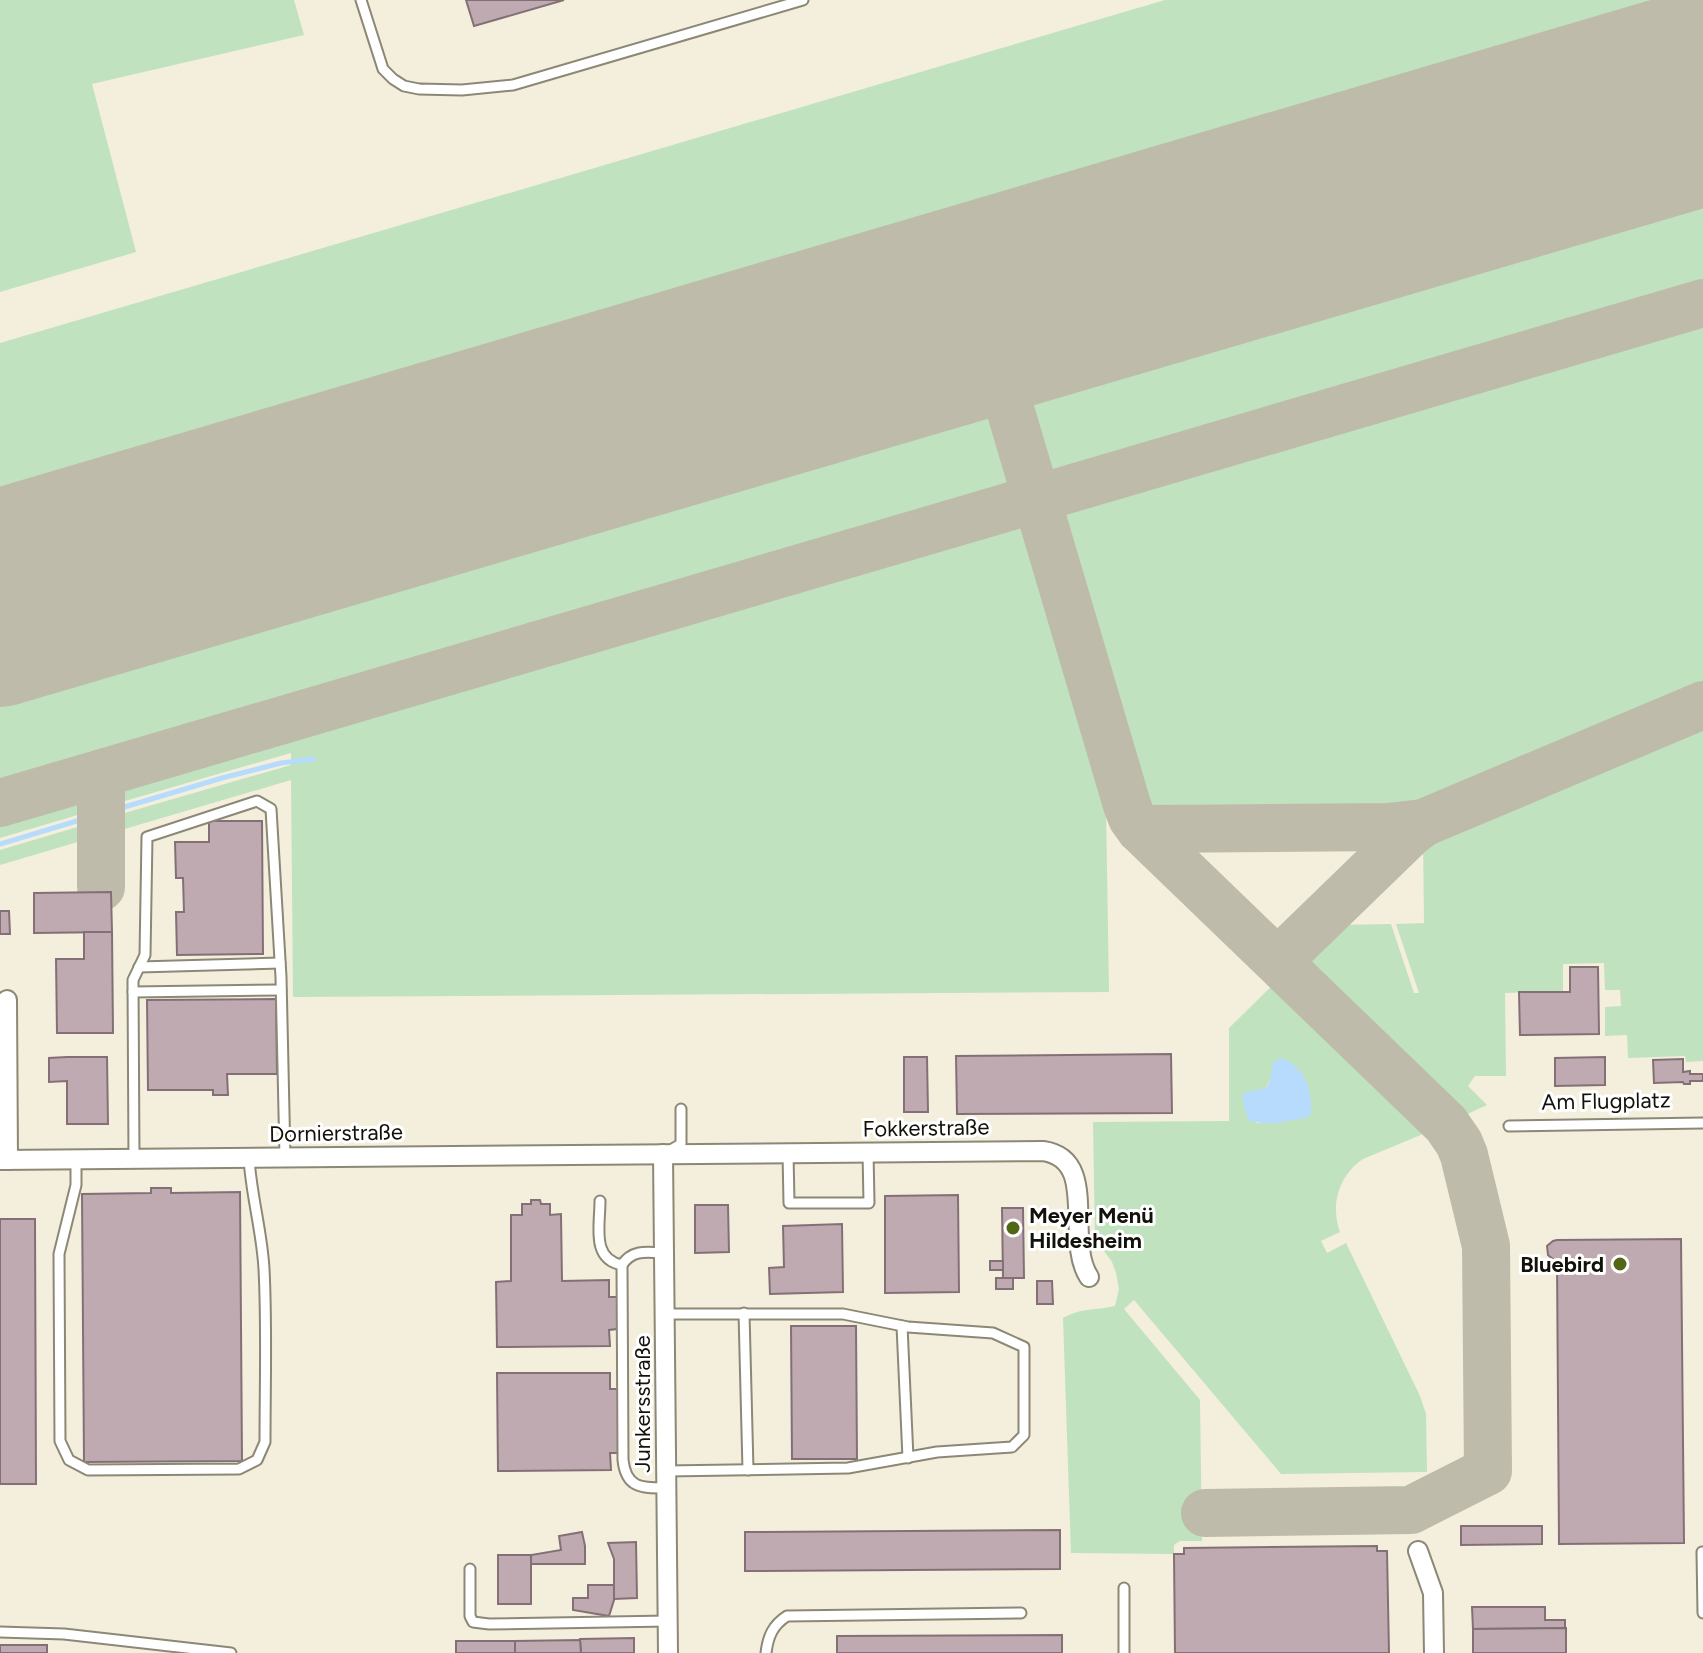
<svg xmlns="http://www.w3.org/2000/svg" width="1703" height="1653" viewBox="0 0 1703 1653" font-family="Figtree,sans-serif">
  <rect width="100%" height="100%" fill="#f3efdc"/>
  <g fill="#c0e2be" fill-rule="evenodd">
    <polygon points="0,0 294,0 304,35 92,84 136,252 0,292"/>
    <polygon points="1165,0 1703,0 1703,115 0,615 0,343"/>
    <polygon points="1703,179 1703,289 1052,480 1022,379"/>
    <polygon points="1703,315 1703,691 1423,808 1422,804 1148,805 1063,515 1069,504"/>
    <polygon points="983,391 1013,492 0,790 0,680"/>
    <polygon points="1010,520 1024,527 1106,806 1109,992 293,997 291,780 111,833 111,817 291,765 291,753 111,805 111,785"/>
    <polygon points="1703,720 1703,1061 1686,1062 1685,1056 1628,1058 1627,1035 1605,1036 1605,1007 1621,1006 1620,990 1605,990 1604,963 1563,964 1563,991 1505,993 1506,1076 1475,1076 1468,1086 1487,1105 1461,1117 1456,1117 1302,967 1301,957 1334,925 1391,924 1414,993 1419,993 1396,924 1424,923 1423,837"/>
    <polygon points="90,791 91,811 0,838 0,818"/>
    <polygon points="91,823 91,838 0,865 0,850"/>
    <path d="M 1280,978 L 1435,1129 L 1363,1159 C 1339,1175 1330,1205 1340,1232 L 1321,1241 L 1327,1253 L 1346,1243 L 1420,1396 L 1426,1414 L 1427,1472 L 1281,1474 L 1134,1300 L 1124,1309 L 1200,1400 L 1202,1541 L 1180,1541 L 1174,1545 L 1174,1554 L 1071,1553 L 1063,1318 C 1084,1307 1093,1311 1115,1306 L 1119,1289 L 1116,1273 L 1112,1262 L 1095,1239 L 1093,1122 L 1229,1121 L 1229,1028 ZM 1272,1076 L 1276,1123 L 1256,1123 L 1246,1092 L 1254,1092 L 1266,1088 Z"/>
  </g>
  <path fill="#b6dbfc" d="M 1282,1058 C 1305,1067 1313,1091 1311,1114 L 1308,1117 C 1289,1121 1266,1127 1248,1120 L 1243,1102 L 1243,1093 L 1266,1088 C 1273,1079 1270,1072 1273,1062 Z"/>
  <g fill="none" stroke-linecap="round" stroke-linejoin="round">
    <g stroke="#b6dbfc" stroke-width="5">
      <polyline points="111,811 222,778 281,763 314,759"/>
      <polyline points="0,844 90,817"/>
    </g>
    <g stroke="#bebbab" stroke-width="48">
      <polyline points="967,263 1127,805 1132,818 1140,829 1446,1124 1459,1143 1464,1155 1486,1246 1488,1471 1411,1510 1205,1513"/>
      <polyline points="0,803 1703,303"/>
      <polyline points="1140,829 1388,827 1423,823 1703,705"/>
      <polyline points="101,887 101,774"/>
      <polyline points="1279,960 1410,833 1423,823"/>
    </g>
    <g stroke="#bebbab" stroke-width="118">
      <polyline points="0,548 1703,46"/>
      <polyline points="0,648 1703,147"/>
    </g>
  </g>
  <g fill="#bfaab2" stroke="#837077" stroke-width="2">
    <polygon points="466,0 564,0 474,26"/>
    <polygon points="209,821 262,821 263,954 177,955 176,912 184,912 183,878 176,878 175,842 209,842"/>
    <polygon points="111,892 112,932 34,933 34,893"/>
    <polygon points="0,911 9,911 10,934 0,934"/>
    <polygon points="84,932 112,932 113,1033 57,1033 56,959 84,959"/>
    <polygon points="1570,967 1598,967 1599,1034 1520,1035 1519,992 1570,992"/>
    <polygon points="276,999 277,1074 227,1074 228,1095 213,1095 213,1090 148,1090 147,1000"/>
    <polygon points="1171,1054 1172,1113 957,1114 956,1056"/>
    <polygon points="67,1057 107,1057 108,1124 67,1124 67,1081 49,1082 49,1058"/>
    <polygon points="904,1057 927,1057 928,1112 904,1112"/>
    <polygon points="1605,1057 1605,1085 1555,1086 1555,1058"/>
    <polygon points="1683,1059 1683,1072 1690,1071 1690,1074 1703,1074 1703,1081 1690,1081 1690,1084 1684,1084 1683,1082 1654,1083 1653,1060"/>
    <polygon points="151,1188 171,1188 171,1193 240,1192 242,1461 84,1462 82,1194 151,1193"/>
    <polygon points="958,1195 959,1292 885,1293 885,1196"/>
    <polygon points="531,1200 540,1200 541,1204 550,1204 550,1215 561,1214 562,1281 609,1280 609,1297 617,1297 617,1329 609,1330 610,1346 497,1347 496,1282 511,1281 511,1215 522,1215 522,1204 531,1204"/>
    <polygon points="695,1205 728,1205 729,1252 695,1253"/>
    <polygon points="1002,1208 1023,1208 1024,1278 1003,1278"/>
    <polygon points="0,1219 35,1219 36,1484 0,1484"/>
    <polygon points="842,1224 843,1292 770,1294 769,1268 784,1267 783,1226"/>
    <polygon points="1681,1239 1684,1543 1559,1544 1557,1260 1554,1260 1548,1255 1547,1246 1553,1241 1557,1240"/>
    <rect x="990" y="1261" width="13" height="9"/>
    <rect x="996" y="1278" width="17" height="11"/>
    <polygon points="1037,1281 1052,1281 1053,1304 1037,1304"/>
    <polygon points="791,1326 856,1326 857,1459 792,1459"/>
    <polygon points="497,1373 610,1373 610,1389 618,1389 618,1453 610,1453 611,1470 498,1471"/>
    <polygon points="1461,1526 1542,1526 1542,1544 1461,1545"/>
    <polygon points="1060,1530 1060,1569 745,1571 745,1532"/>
    <polygon points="582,1532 585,1546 585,1564 531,1564 531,1555 561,1550 559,1536"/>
    <polygon points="636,1542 637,1598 614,1599 614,1559 608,1543"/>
    <polygon points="1377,1546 1377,1551 1387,1551 1389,1653 1175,1653 1174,1554 1184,1554 1184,1548"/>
    <rect x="498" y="1555" width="33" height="49"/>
    <polygon points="588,1585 614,1585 614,1600 609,1616 573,1610 573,1598 588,1598"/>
    <polygon points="1472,1607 1545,1607 1545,1620 1565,1620 1565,1628 1473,1629"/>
    <polygon points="1566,1628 1566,1653 1473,1653 1473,1629"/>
    <polygon points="1062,1635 1062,1653 837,1653 837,1636"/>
    <polygon points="634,1638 634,1653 581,1653 580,1639"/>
    <polygon points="580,1640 581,1653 515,1653 515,1641"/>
    <rect x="456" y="1641" width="59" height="12"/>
    <rect x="0" y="1645" width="47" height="8"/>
  </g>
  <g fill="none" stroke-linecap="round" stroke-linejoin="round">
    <g stroke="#8c8876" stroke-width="13">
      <g id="lane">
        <polyline points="361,0 383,69 393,79 404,86 419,89 462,90 513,85 803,0"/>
        <polyline points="139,967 280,963"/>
        <polyline points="133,992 281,990"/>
        <polyline points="1509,1126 1703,1123"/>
        <polyline points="669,1151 681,1144 681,1109"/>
        <polyline points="788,1153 789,1203 869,1203 868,1152"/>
        <polyline points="134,1159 133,980 145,955 147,837 257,801 271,809 281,977 285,1158"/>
        <path d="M 76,1160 L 76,1185 L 59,1254 L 60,1441 L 69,1460 L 88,1470 L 239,1469 L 257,1460 L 265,1442 C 265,1385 267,1326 264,1269 C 262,1231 251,1195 249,1158"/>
        <path d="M 600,1201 C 600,1226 591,1259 622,1265"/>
        <path d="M 664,1253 C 647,1252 632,1249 622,1265 L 623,1460 C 626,1489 643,1488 666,1488"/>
        <polyline points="744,1313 748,1470"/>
        <polyline points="665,1314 843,1314 908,1327 993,1333 1024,1347 1024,1435 1012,1447 937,1452 848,1468 666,1471"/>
        <polyline points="902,1326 908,1458"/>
        <polyline points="1702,1552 1703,1613"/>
        <polyline points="470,1569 470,1616 473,1622 489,1624 668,1621"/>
        <polyline points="1124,1588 1124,1653"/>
        <polyline points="0,1632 64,1634 231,1653"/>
        <path d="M 766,1653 C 768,1636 773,1625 787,1616 L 1021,1613"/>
      </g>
    </g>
    <g stroke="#8c8876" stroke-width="22">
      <g id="street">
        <polyline points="7,1000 8,1160"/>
        <polyline points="663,1154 668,1653"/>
        <path d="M 0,1160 L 1043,1151 C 1100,1159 1064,1239 1089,1277"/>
        <polyline points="1418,1551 1433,1593 1434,1653"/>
      </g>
    </g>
    <use href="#lane" stroke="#fff" stroke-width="9"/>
    <use href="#street" stroke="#fff" stroke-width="18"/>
  </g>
  <g fill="#516716" stroke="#fff" stroke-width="3">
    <circle cx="1013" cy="1228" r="8"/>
    <circle cx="1620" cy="1264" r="8"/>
  </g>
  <g text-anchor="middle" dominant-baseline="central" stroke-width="6" stroke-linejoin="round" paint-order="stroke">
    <g font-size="22" fill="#12110a" stroke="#fff">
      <text transform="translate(1606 1101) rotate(-1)">Am Flugplatz</text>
      <text transform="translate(926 1128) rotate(-1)">Fokkerstraße</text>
      <text transform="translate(336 1133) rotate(-1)">Dornierstraße</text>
      <text transform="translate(642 1404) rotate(-90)">Junkersstraße</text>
    </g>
    <g font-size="22" font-weight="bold" fill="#12110a" stroke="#fff" text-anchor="start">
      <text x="1029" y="1215">Meyer Menü<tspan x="1029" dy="25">Hildesheim</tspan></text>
      <text x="1604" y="1264" text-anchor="end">Bluebird</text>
    </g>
  </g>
</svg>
